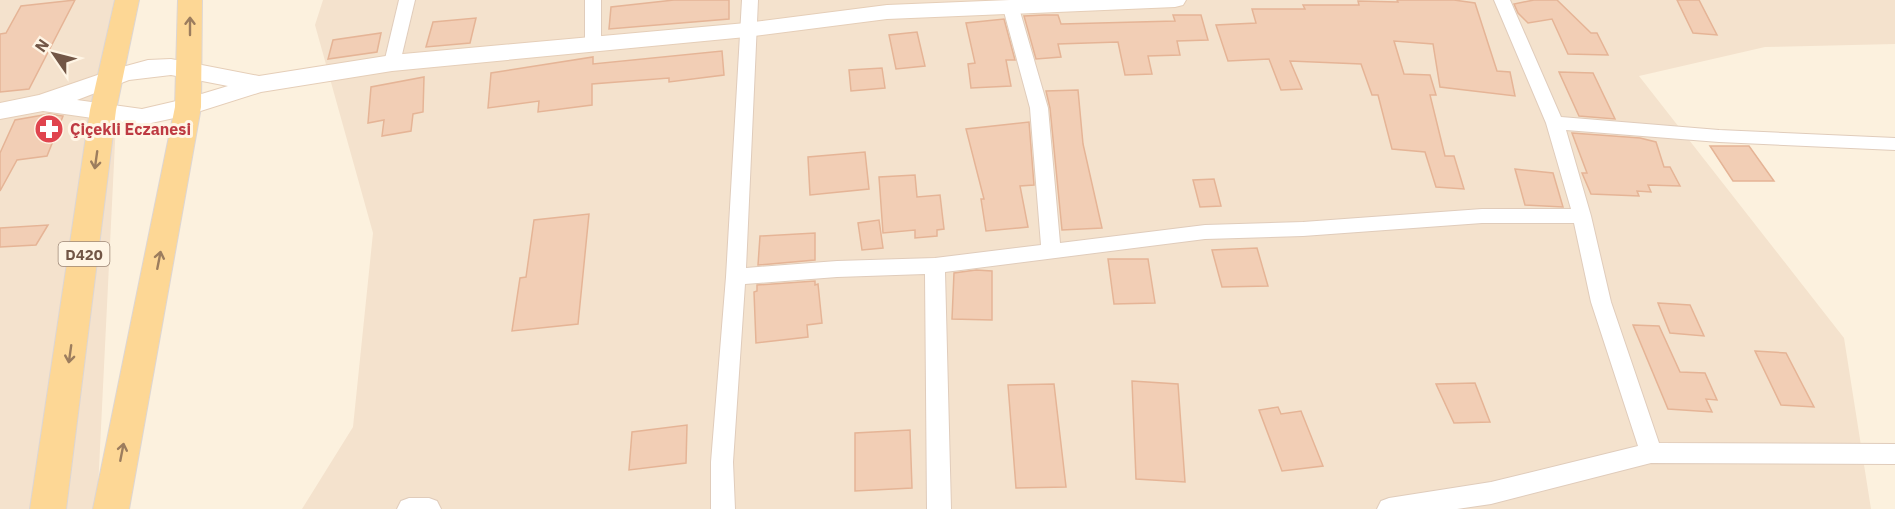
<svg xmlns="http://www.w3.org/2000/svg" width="1895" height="509" viewBox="0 0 1895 509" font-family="'IBM Plex Sans',sans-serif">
  <rect width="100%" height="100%" fill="#fcf1de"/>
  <g fill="#f4e2cd">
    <polygon points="0,0 122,0 97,509 0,509"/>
    <polygon points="323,0 1895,0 1895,44 1765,47 1639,76 1844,338 1871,509 302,509 353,427 373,233 315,25"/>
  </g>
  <g fill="#f2ceb5" stroke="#e5b496" stroke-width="1.5">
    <polygon points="75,0 29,89 0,92 0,34 6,33 21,6"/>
    <polygon points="674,0 729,0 729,19 609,29 611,7"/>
    <polygon points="1397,0 1454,0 1475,3 1497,71 1510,72 1515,96 1440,87 1433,44 1394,41 1404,74 1430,75 1436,95 1430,95 1445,156 1454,156 1464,189 1436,187 1425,152 1392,149 1378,95 1372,95 1361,64 1290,61 1302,89 1281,90 1269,59 1228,61 1216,25 1256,23 1252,9 1305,9 1303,5 1359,5 1358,1 1398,2"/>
    <polygon points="1534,0 1557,0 1591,33 1597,33 1608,55 1568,54 1552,19 1528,23 1518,13 1514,4"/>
    <polygon points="1677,0 1699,0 1717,35 1693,33"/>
    <polygon points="1044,15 1058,15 1061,24 1175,21 1173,15 1201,15 1208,40 1177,41 1180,55 1148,56 1152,74 1125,75 1118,42 1058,44 1061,57 1036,59 1024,16"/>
    <polygon points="476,18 470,43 426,47 433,22"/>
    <polygon points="1004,19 1015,60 1006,60 1011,86 971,88 968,64 975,63 966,23"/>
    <polygon points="917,32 925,66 896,69 889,35"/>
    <polygon points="381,33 377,52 328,59 333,40"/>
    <polygon points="722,51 724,75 669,82 669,78 592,84 592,105 538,112 539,101 488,108 491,73 593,57 593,64"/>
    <polygon points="882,68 885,88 851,91 849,70"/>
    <polygon points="1559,72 1593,73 1615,119 1579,116"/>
    <polygon points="424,77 423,112 413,114 411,131 382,136 384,120 368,123 371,87"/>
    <polygon points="1078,90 1083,144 1102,228 1062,230 1050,108 1046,91"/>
    <polygon points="49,114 63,116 47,156 17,160 0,191 0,153 15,120"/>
    <polygon points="1029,122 1034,185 1020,186 1028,227 986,231 981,199 984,199 966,129"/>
    <polygon points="1572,133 1640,138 1656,142 1664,167 1670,167 1680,186 1648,185 1651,192 1637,191 1639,196 1591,194 1582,173 1587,173"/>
    <polygon points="1710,146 1749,146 1774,181 1733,181"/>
    <polygon points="865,152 869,189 810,195 808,157"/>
    <polygon points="1515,169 1553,173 1563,207 1525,205"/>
    <polygon points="915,175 917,197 940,195 944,229 937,230 937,236 915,238 915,230 883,233 879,177"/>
    <polygon points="1214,179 1221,206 1200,207 1193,180"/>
    <polygon points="589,214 578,324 512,331 520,278 526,277 534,220"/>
    <polygon points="879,220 883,248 862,250 858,223"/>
    <polygon points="48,225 36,245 0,247 0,228"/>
    <polygon points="815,233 815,260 758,265 760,236"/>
    <polygon points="1257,248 1268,286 1222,287 1212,250"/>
    <polygon points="1108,259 1148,259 1155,303 1114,304"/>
    <polygon points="976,270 992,271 992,320 952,319 954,273"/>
    <polygon points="815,281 815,285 818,284 822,323 807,325 808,337 756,343 754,292 757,291 757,285"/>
    <polygon points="1658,303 1690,305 1704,336 1670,333"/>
    <polygon points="1633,325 1659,326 1680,372 1705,373 1717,400 1706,399 1712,412 1668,409"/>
    <polygon points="1755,351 1786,353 1814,407 1781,405"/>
    <polygon points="1132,381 1178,384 1185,482 1136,479"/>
    <polygon points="1475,383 1490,422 1454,423 1436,384"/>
    <polygon points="1054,384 1066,487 1016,488 1008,385"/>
    <polygon points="1278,407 1281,414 1301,411 1323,466 1282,471 1259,410"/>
    <polygon points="687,425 686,463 629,470 632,432"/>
    <polygon points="910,430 912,488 855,491 855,433"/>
  </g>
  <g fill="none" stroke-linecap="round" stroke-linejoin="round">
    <g stroke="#e0ccbb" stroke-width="2">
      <g id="street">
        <polygon points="399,0 415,0 400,63 392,69 384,63"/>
        <polygon points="585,0 601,0 601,43 593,48 585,43"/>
        <polygon points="742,0 758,0 746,268 837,261 935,258 1041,245 1030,108 1003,8 1011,3 1019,8 1048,108 1060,243 1205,225 1303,222 1482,209 1571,209 1546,123 1494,0 1510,0 1561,117 1719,130 1895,138 1895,150 1719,142 1566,130 1591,216 1611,302 1659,443 1895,444 1895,464 1651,463 1491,504 1457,509 1377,509 1381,501 1389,498 1491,482 1638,446 1591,302 1574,223 1482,223 1303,236 1205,239 945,272 951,509 927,509 925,274 837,277 745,284 733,462 735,509 711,509 711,462 726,277"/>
        <polygon points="409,498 429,498 437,501 441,509 397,509 401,501"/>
      </g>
    </g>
    <g stroke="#e5ceb8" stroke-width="2">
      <path id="secondary" d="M 1010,0 L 1186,0 L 1183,5 L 1175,7 L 887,19 L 746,37 L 392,71 L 261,92 L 188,115 L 142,125 L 43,111 L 0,119 L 0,103 L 39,95 L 115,69 L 148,60 L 171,59 L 259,76 L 392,55 L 746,23 L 887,5 ZM 171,75 L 228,86 L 185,99 L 142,109 L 77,100 L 129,80 Z"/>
    </g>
    <g stroke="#ddd6d3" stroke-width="2">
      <g id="primary">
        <polygon points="115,0 139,0 116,110 66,509 30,509 90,110"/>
        <polygon points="178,0 202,0 201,107 129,509 93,509 175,107"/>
      </g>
    </g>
    <use href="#street" fill="#fff" fill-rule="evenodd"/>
    <use href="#secondary" fill="#fff" fill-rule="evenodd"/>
    <use href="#primary" fill="#fdd795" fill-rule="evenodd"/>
  </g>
  <defs><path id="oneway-shaft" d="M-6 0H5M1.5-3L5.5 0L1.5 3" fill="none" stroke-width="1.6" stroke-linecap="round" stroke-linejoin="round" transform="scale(1.5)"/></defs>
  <g stroke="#9c7d5e">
    <use href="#oneway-shaft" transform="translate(190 26) rotate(-90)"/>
    <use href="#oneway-shaft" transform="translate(96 160) rotate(98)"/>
    <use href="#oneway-shaft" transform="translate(159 260) rotate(-79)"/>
    <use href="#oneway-shaft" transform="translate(70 354) rotate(98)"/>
    <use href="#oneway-shaft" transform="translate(122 452) rotate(-79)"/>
  </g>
  <defs>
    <g id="pharmacy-disc" transform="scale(1.5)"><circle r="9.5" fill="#e0444e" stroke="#fff5e5"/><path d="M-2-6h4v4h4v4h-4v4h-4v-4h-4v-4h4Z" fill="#fff"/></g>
  </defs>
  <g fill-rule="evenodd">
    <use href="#pharmacy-disc" x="49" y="129"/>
  </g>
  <g text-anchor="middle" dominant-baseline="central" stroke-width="6" stroke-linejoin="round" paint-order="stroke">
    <rect fill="#fff5e5" stroke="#9c8676" stroke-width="1.5" x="58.5" y="242" width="51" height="24" rx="4.5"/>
    <g font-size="15" font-weight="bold" fill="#725646">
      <text x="84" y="254">D420</text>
    </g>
    <g font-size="16" font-weight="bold" fill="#be3a42" stroke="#fff5e5" text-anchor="start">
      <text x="70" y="129">Çiçekli Eczanesi</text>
    </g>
  </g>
  <g transform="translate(54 54) rotate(305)" stroke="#fff5e5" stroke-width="4.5" paint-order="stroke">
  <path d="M0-4.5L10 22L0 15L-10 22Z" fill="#725646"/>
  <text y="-9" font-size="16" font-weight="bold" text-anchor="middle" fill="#725646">N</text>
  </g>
</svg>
